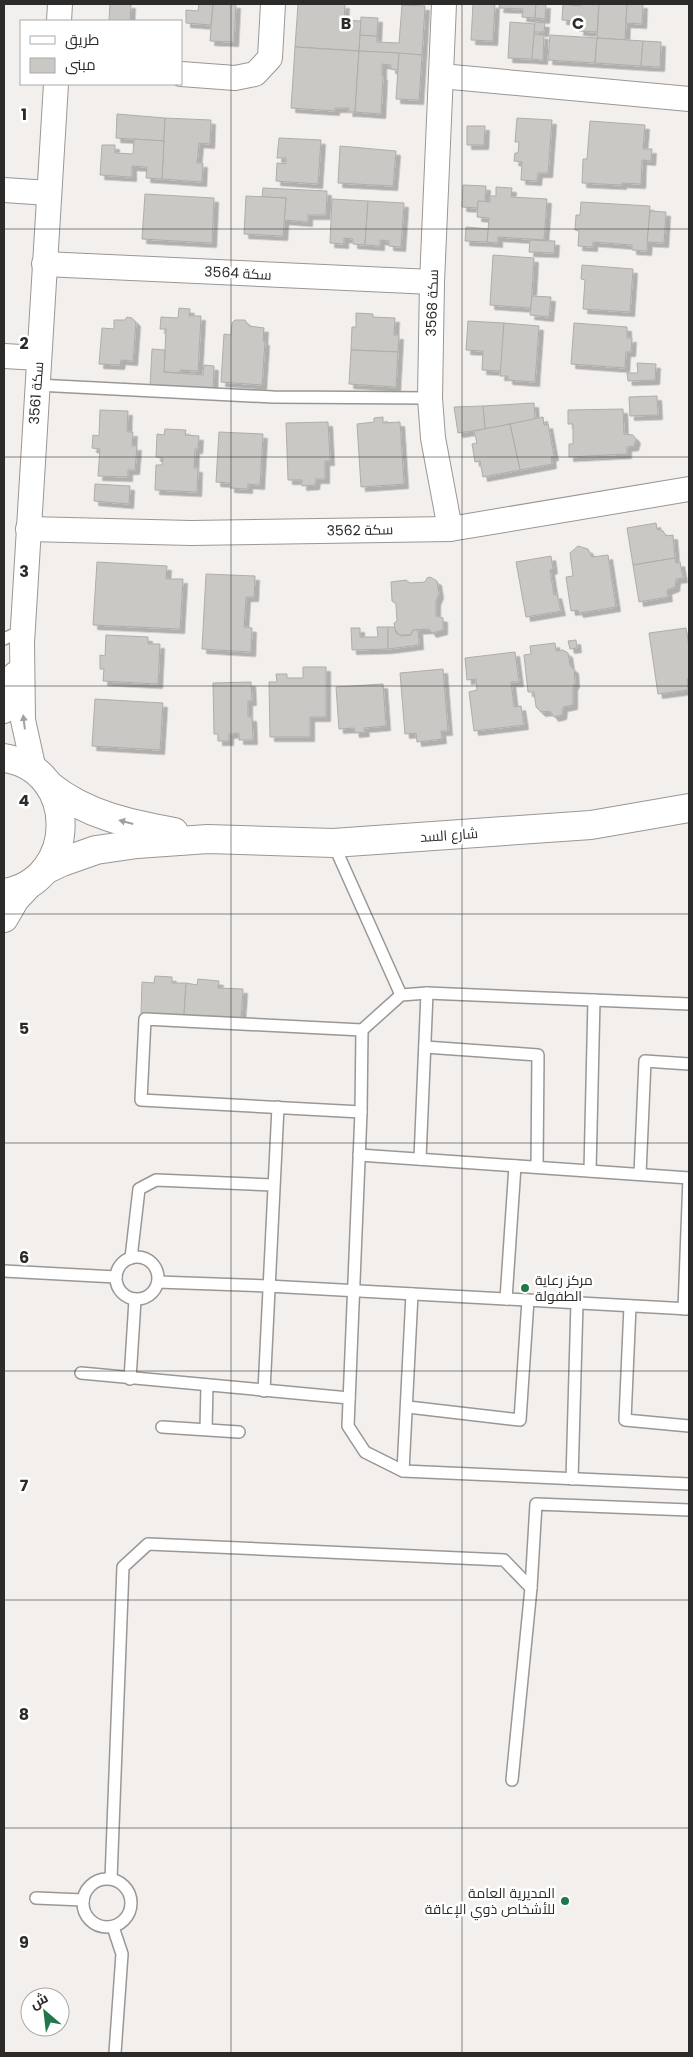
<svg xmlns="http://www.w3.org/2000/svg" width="693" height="2057" viewBox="0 0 693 2057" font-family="Poppins,Cairo,sans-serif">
  <defs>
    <filter id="shadow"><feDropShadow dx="4.5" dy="4.5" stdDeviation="0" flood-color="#0004"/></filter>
  </defs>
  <rect width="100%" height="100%" fill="#f2efed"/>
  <g fill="#cac8c5" stroke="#afadaa" filter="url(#shadow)">
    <polygon points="110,4 131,4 130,21 109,21"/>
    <polygon points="199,4 213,4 211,25 186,23 186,10 198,11"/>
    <polygon points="213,4 236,4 234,42 210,41"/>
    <polygon points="298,4 345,4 344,20 361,21 359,51 295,47"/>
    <polygon points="473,4 495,4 493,41 471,40"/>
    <polygon points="500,4 536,4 535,18 522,17 523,9 499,8"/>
    <polygon points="536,4 546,4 545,19 535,18"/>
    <polygon points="563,4 581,6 581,4 599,4 597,32 579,31 580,21 562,20"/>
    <polygon points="599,4 627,4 625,40 597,38"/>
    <polygon points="627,4 643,4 642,24 626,23"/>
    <polygon points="402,5 425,6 422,55 359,51 360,35 377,36 377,42 399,43"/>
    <polygon points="361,17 378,18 377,36 360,35"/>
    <polygon points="510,22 535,24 532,59 508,58"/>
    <polygon points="535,22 545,23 544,32 534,32"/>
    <polygon points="534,34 544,35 543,60 532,59"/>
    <polygon points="550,35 597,38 595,63 548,60"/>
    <polygon points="597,38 643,41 641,66 595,63"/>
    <polygon points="643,41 661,42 660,67 641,66"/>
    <polygon points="295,47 359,51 355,112 348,112 349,108 335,108 335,111 291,108"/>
    <polygon points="359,51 399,53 398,70 391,69 391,65 382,64 382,76 383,76 381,114 355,112"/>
    <polygon points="399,53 422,55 419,100 396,99"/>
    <polygon points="117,114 165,118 164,141 116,138"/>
    <polygon points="165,118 211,120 210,144 199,143 197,163 203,163 202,182 162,179"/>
    <polygon points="517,118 552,120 548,173 538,173 537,181 521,180 522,162 514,161 515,153 518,153 519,142 515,142"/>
    <polygon points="590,121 645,125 643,149 652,149 651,161 642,160 641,184 622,183 622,185 582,183 583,159 587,159"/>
    <polygon points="467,126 485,126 484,145 467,145"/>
    <polygon points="279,138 321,140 318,184 276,181 277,163 286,164 286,158 277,158"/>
    <polygon points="134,139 164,141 162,179 146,178 147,167 132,166 132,177 100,175 102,145 115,145 115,153 133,154"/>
    <polygon points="340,146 396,151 393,186 338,183"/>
    <polygon points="463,185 486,186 485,202 478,201 478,208 462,207"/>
    <polygon points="496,187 512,188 511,197 547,199 544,240 498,237 498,243 487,242 489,218 477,217 478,201 490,202 490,196 496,196"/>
    <polygon points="263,188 327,191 326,215 308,215 308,222 284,220 286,198 262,197"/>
    <polygon points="145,194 214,198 212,243 142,239"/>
    <polygon points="246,196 286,198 283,236 244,234"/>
    <polygon points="332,199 368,201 365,245 353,244 353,239 344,238 344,244 330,243"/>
    <polygon points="368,201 404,203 401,247 389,246 389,241 380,240 380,246 365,245"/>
    <polygon points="581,202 650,206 647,251 632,250 632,245 593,242 593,247 578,246 579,231 575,230 576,215 580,215"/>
    <polygon points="650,211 666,212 664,243 647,242"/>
    <polygon points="466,227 488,229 487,242 465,241"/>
    <polygon points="530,240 555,241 554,253 529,252"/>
    <polygon points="493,255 534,258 531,308 490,305"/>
    <polygon points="582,265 633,269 630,312 583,309 585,280 581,279"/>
    <polygon points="532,296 551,297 549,317 530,315"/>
    <polygon points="179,308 190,309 189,316 201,316 198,371 180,370 180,373 164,372 166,329 160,329 161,317 178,318"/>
    <polygon points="356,313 373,314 373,317 395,318 394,335 399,335 398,352 351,350 352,327 356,327"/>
    <polygon points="127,317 132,318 136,322 133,361 121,360 120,365 99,364 102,328 114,329 114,320 125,320"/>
    <polygon points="235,320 245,320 249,326 264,328 263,341 265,341 262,385 221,382 224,334 231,335 232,323"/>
    <polygon points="468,321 504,323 501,371 482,370 483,351 466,350"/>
    <polygon points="504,323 539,326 535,382 508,380 508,376 500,376"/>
    <polygon points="574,323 627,327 627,338 632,338 631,352 626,352 625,368 571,364"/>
    <polygon points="152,349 165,350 164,372 203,375 204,365 214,366 213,390 150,386"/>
    <polygon points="351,350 398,352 396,387 349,384"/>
    <polygon points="637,363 656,364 655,380 628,381 627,373 638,373"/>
    <polygon points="657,396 658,415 630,416 629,397"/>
    <polygon points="534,403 535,419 485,429 483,406"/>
    <polygon points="483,406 485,429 458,433 454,407"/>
    <polygon points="623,409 624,434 633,435 636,439 634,446 627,447 627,454 569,457 569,444 573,444 573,424 568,424 568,410"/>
    <polygon points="100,410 128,411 127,432 133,432 132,446 137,446 135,470 128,470 128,477 98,476 100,449 92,448 93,435 99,436"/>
    <polygon points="383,417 383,423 400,422 404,484 361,487 357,424 374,422 374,418"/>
    <polygon points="543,417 544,425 548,424 554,456 551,457 552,464 520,470 510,424"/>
    <polygon points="328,422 330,461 325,461 325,479 316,479 315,485 302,486 302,480 288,480 286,423"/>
    <polygon points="510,424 520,470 483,477 480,461 475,462 472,444 477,443 474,431"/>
    <polygon points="165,429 186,430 185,435 199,436 198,449 195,449 194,468 198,468 197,492 155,490 156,465 162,465 163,458 156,457 157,434 164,435"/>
    <polygon points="219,432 263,434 260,485 248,484 248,489 230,488 230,483 216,482"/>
    <polygon points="95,484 130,486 129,504 94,501"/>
    <polygon points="656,523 657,529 663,531 666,536 673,535 675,558 633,565 627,528"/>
    <polygon points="578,546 588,549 592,557 608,555 616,607 579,613 578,610 571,611 566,577 573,576 570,553"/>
    <polygon points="551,556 553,569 550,570 552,583 554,595 557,594 561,611 526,617 516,562"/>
    <polygon points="675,558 676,563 680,562 683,578 676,579 675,587 667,590 668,597 639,602 633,565"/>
    <polygon points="97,562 167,566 166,579 183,579 180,629 93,625"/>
    <polygon points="206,574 255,576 254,597 246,597 244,627 252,628 251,652 202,649"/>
    <polygon points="430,577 437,581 439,594 436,601 436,616 443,618 443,630 432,633 429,629 413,630 411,635 399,635 395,629 394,623 397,621 396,604 392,601 391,582 406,580 410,583 425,582 427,578"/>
    <polygon points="377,627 388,627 388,649 352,650 351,628 360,628 360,637 378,637"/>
    <polygon points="388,627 394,627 396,633 401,636 411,635 413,630 418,630 419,645 388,649"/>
    <polygon points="686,628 689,647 689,678 687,679 688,690 658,694 649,633"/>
    <polygon points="106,635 148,637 148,644 160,644 158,684 103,681 104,669 100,669 100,655 105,656"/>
    <polygon points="576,640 577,648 570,649 568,641"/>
    <polygon points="555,643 556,651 563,650 568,653 570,666 574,669 575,683 573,686 573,705 563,707 562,715 554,717 550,711 541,712 536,707 534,692 528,692 524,655 531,654 530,646"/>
    <polygon points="515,652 519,682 511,682 514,707 521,706 524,725 474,731 469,692 477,690 476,679 467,680 465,658"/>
    <polygon points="303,667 326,667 326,717 310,717 310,737 270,737 269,682 277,682 276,674 287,674 287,678 303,678"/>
    <polygon points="443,669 448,731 441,731 442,739 417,742 416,733 405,734 400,673"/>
    <polygon points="251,682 252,701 248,701 248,717 252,717 253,740 239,740 239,733 229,734 229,741 218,741 218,734 214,734 213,683"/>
    <polygon points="383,684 386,726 364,728 365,732 355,733 354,728 339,729 336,687"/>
    <polygon points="95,699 163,703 160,750 92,746"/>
    <polygon points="155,976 172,977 172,983 186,983 184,1015 141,1013 142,982 154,983"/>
    <polygon points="198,979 219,981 218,988 243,989 241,1018 184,1015 186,983 197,985"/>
  </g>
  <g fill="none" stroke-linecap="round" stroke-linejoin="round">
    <g stroke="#9a9795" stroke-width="14">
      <g id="lane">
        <polyline points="37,385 273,397 430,398"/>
        <polyline points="4,639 23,630"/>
        <polyline points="333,843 401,995"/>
        <polyline points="362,1030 361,1112 348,1426 365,1452 403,1471 689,1484"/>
        <polyline points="425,1047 538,1055 537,1167"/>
        <polyline points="361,1112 141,1100 145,1019 362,1030 401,995 427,993 689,1004"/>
        <polyline points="359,1155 689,1178"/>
        <polyline points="420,1159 427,993"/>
        <polyline points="590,1171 594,1000"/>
        <polyline points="640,1174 645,1061 689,1064"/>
        <circle cx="137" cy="1278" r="21"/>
        <polyline points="131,1258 139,1189 156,1180 273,1185"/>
        <polyline points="4,1271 116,1277"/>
        <polyline points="158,1282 268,1286 689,1309"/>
        <polyline points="506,1299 515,1166"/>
        <polyline points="630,1306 625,1420 689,1426"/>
        <polyline points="684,1309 689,1178"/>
        <polyline points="81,1373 349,1398"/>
        <polyline points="130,1379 135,1300"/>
        <polyline points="264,1391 278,1107"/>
        <polyline points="408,1407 520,1420 528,1300"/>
        <polyline points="162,1427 239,1432"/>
        <polyline points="206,1429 207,1385"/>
        <polyline points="403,1471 412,1294"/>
        <polyline points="572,1479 577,1303"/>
        <polyline points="531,1588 536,1504 689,1510"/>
        <circle cx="107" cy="1903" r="24"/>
        <polyline points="111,1879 123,1567 148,1544 504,1560 531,1588 512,1780"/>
        <polyline points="36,1898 83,1900"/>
        <polyline points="113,1927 122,1954 115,2053"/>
      </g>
    </g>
    <g stroke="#9a9795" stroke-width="26">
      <g id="street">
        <polyline points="444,4 432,282 430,398 433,438 450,529"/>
        <polyline points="59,21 60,4"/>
        <polyline points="181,74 235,78 255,74 270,58 273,4"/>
        <polyline points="441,76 689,99"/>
        <polyline points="4,190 49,193"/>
        <polyline points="44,264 432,282"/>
        <polyline points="4,356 39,358"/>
        <polyline points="28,529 191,533 450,529 689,489"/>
        <polyline points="4,711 9,697 15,674"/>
        <polyline points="34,770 23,720 22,643 56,84"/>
      </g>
    </g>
    <g stroke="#9a9795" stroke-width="30">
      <g id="secondary">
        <path d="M 4,758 C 80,769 79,881 4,893"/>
        <path d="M 50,786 C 86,815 130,824 174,832"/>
        <polyline points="45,870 62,862 96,850 137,844 208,839 333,843 591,825 689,808"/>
        <polyline points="4,918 15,899 28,885"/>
      </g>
    </g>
    <use href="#lane" stroke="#fff" stroke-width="11"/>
    <use href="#street" stroke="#fff" stroke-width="24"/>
    <use href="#secondary" stroke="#fff" stroke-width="28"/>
  </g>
  <defs><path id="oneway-solid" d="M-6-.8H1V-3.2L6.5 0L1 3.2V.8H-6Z" transform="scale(1.25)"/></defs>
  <g fill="#a0a09f">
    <use href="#oneway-solid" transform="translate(24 722) rotate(-97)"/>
    <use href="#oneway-solid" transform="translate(126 822) rotate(-165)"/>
  </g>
  <path fill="none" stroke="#2c2b2a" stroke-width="1" stroke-opacity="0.55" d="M 231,4 L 231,2053M 462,4 L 462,2053M 4,229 L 689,229M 4,457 L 689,457M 4,686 L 689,686M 4,914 L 689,914M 4,1143 L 689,1143M 4,1371 L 689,1371M 4,1600 L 689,1600M 4,1828 L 689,1828"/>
  <g fill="#21774a" stroke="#fff" stroke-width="2">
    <circle cx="525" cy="1288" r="5"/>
    <circle cx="565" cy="1901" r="5"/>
  </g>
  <g text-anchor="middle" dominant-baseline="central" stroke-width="5" stroke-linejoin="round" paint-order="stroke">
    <g font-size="14" fill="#2c2b2a" stroke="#fff">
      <text transform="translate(238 273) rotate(3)">سكة 3564</text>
      <text transform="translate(432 303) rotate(-88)">سكة 3568</text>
      <text transform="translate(36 393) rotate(-86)">سكة 3561</text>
      <text transform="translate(360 530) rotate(-1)">سكة 3562</text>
      <text transform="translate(449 835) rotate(-4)">شارع السد</text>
    </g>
    <g font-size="14" fill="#2c2b2a" stroke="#fff" text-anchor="start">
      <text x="535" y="1280">مركز رعاية<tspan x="535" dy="16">الطفولة</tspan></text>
      <text x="555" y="1893" text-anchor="end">المديرية العامة<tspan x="555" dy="16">للأشخاص ذوي الإعاقة</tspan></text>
    </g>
  </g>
  <g font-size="16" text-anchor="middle" font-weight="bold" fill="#2c2b2a" stroke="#fff" stroke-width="5" stroke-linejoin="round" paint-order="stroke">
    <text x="346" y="29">B</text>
    <text x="578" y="29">C</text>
    <text x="24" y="120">1</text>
    <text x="24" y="349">2</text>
    <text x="24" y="577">3</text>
    <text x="24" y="806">4</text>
    <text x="24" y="1034">5</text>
    <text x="24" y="1263">6</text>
    <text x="24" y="1491">7</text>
    <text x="24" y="1720">8</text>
    <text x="24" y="1948">9</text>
  </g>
  <rect width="693" height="2057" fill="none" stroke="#2c2b2a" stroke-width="10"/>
  <rect x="20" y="20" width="162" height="65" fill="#ffffff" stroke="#abaaaa"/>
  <rect x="30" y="36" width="25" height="8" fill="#ffffff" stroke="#abaaaa"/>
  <text x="65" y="45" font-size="15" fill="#2c2b2a">طريق</text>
  <rect x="30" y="58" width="25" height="15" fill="#cac8c5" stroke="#abaaaa"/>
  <text x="65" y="70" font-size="15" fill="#2c2b2a">مبنى</text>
  <g transform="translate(45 2012) rotate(332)"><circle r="24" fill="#ffffff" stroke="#abaaaa"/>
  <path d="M0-4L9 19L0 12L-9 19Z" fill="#21774a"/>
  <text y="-8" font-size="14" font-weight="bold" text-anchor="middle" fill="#2c2b2a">ش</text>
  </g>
</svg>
